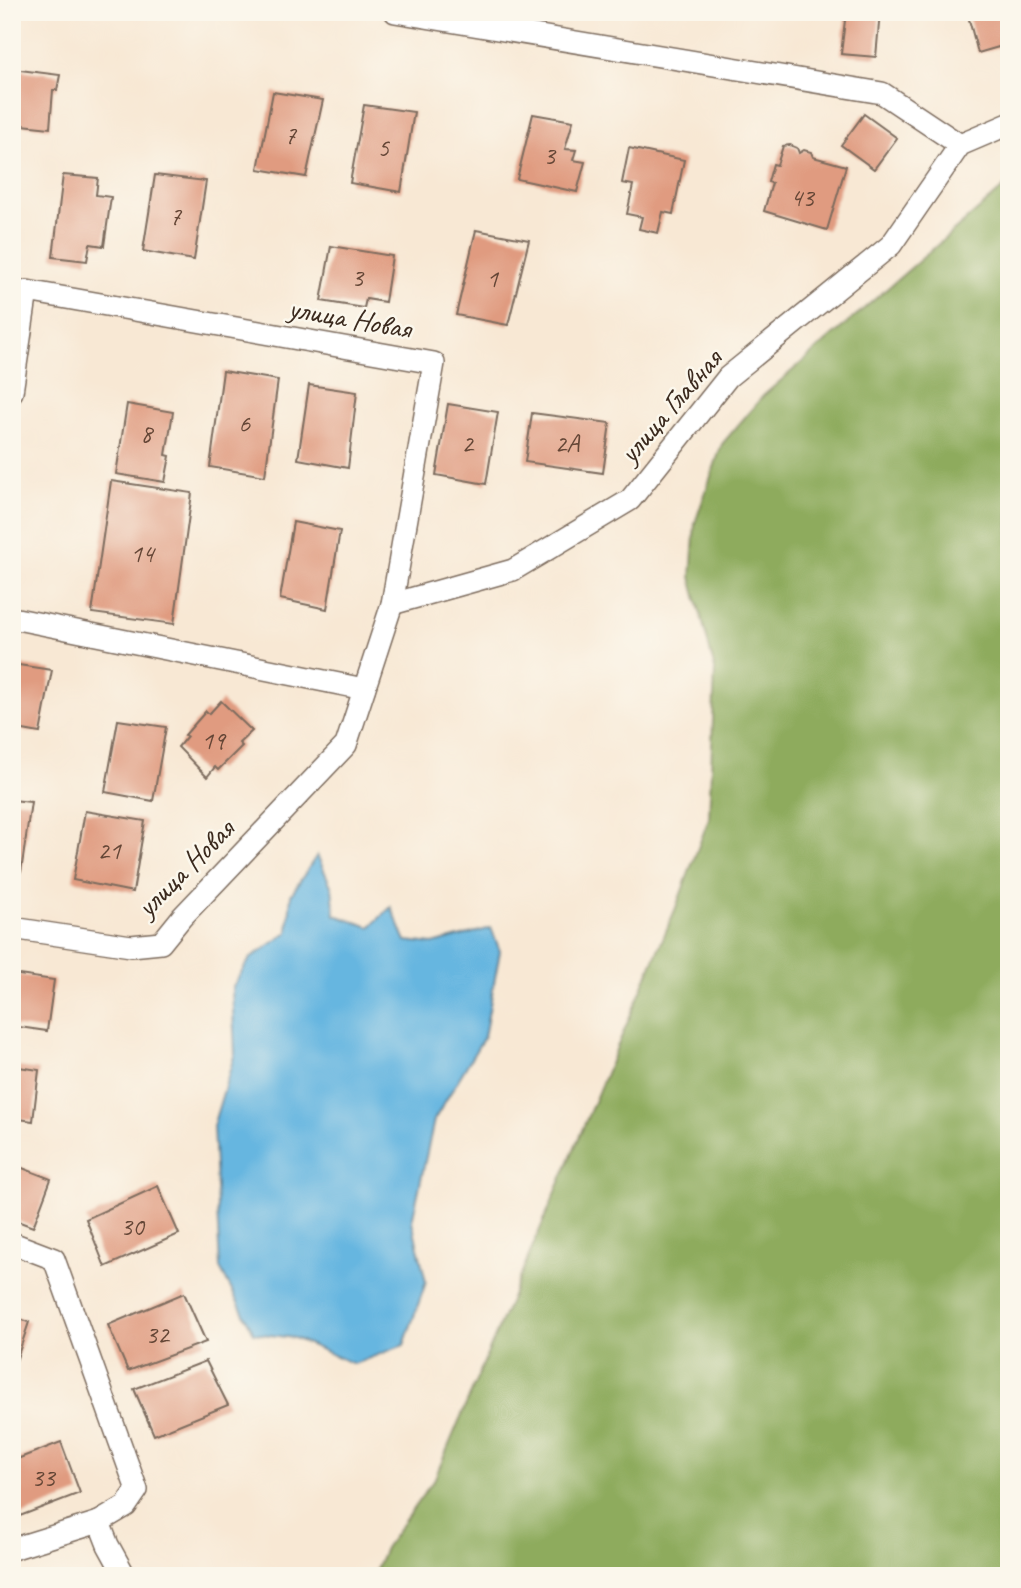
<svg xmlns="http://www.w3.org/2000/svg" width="1021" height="1588" viewBox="0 0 1021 1588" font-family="Caveat,sans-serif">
  <rect width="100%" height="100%" fill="#fbf7ec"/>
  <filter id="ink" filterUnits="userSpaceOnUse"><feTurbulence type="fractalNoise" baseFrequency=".0143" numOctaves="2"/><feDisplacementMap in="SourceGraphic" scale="14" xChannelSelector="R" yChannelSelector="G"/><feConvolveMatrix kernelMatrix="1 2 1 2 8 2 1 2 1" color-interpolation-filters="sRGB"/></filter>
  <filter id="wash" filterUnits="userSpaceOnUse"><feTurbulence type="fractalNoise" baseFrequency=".00686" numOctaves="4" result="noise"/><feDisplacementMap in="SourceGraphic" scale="28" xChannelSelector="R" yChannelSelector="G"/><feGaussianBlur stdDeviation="1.57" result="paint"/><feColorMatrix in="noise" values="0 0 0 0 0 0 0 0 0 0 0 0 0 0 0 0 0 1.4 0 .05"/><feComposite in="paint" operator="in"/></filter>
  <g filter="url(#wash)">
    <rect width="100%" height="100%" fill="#f8e8d4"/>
    <polygon fill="#8eab5d" stroke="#646a3e" stroke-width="2" points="1009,183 1009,1576 373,1576 385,1548 435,1478 675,910 709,818 715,670 691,577 695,523 722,444 763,396"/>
    <polygon fill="#66b6e0" stroke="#50707f" stroke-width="2" points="317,855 332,888 335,915 370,927 391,907 406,941 433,944 491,928 500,951 484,1037 434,1120 412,1221 426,1282 404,1345 354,1364 294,1338 254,1333 220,1268 213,1126 235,1053 232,988 250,959 288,932 291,895"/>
    <g id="blocks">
      <g fill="#e09b80">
        <polygon points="846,12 880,12 876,57 841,54"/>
        <polygon points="892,12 915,12 915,14 893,18"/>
        <polygon points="967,12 1009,12 1009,44 978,53"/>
        <polygon points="12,69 60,75 57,90 53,90 50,128 13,124"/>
        <polygon points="273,92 323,100 306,177 258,169"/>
        <polygon points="364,105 414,112 401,192 350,183"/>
        <polygon points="533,114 573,121 565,149 576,150 573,160 585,162 577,192 517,179"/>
        <polygon points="864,114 897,138 874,169 841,145"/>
        <polygon points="790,145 797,148 799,153 804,150 811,152 813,157 846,166 827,230 764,211 772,183 768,182 773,164 777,165 783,146"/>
        <polygon points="629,148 684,160 673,214 663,212 658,233 639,229 642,217 627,214 633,185 622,183"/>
        <polygon points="63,175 98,178 96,195 111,197 104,246 90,244 87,261 53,257"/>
        <polygon points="155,175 206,181 194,260 143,251"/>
        <polygon points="476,230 529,240 508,325 456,315"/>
        <polygon points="331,246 392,256 385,302 366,299 364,308 321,301"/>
        <polygon points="223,371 278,380 265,476 210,467"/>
        <polygon points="309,385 357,392 348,468 298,459"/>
        <polygon points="127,404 173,412 166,455 170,456 165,482 116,474"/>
        <polygon points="448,404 498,412 486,484 436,475"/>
        <polygon points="532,413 610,423 603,473 525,462"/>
        <polygon points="111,481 192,493 174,624 92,613"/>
        <polygon points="293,522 340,531 327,609 280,599"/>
        <polygon points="12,664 52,670 40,733 12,728"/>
        <polygon points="221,701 252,731 239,743 242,746 218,770 215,767 207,777 178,747 187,736 185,735 206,711 209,714"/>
        <polygon points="118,720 166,727 153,801 105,792"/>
        <polygon points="12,800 31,802 21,872 12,870"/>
        <polygon points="85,811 145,821 133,892 73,880"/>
        <polygon points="12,974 54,980 47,1031 12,1026"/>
        <polygon points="12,1066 39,1070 33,1121 12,1118"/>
        <polygon points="12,1164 51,1179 33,1227 12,1219"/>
        <polygon points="158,1186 179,1234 105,1267 86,1219"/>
        <polygon points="184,1293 206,1342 128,1371 108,1325"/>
        <polygon points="12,1316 29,1322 13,1370 12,1369"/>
        <polygon points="206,1361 228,1405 154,1435 134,1389"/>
        <polygon points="61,1442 80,1493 12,1519 12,1461"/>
      </g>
    </g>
  </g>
  <g filter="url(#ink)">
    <use href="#blocks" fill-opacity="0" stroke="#7d6c5e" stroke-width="2"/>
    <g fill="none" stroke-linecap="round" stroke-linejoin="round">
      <g stroke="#7d6c5e" stroke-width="24">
        <g id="minor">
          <polyline points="395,12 882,93 960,145"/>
          <polyline points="12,392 27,291 434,363 392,604 346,745 182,917 161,943 131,946 12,928"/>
          <polyline points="392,604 513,570 630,500 728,377 891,245 960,145 1009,124"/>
          <polyline points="12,618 364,689"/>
          <polyline points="12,1243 54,1259 137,1490 126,1506 99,1522"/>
          <polyline points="12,1549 99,1522 108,1545 125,1576"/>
        </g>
      </g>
      <use href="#minor" stroke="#fff" stroke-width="21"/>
    </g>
  </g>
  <g text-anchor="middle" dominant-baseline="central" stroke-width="5" stroke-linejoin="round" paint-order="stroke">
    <g font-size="26" fill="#644636">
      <text x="290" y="135">7</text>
      <text x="383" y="147">5</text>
      <text x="549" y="155">3</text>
      <text x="802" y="197">43</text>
      <text x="175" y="216">7</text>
      <text x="357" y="277">3</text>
      <text x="492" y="278">1</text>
      <text x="244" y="423">6</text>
      <text x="146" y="433">8</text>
      <text x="467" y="443">2</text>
      <text x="567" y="443">2А</text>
      <text x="142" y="553">14</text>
      <text x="213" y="740">19</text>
      <text x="109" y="850">21</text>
      <text x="132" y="1226">30</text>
      <text x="157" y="1334">32</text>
      <text x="43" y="1477">33</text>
    </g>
    <g font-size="30" fill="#3b2a1e" stroke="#fbf7ec">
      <text transform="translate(350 318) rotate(10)">улица Новая</text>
      <text transform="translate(670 406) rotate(-49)">улица Главная</text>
      <text transform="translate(185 868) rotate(-45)">улица Новая</text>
    </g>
  </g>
  <rect width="1021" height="1588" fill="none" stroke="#fbf7ec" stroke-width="42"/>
</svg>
